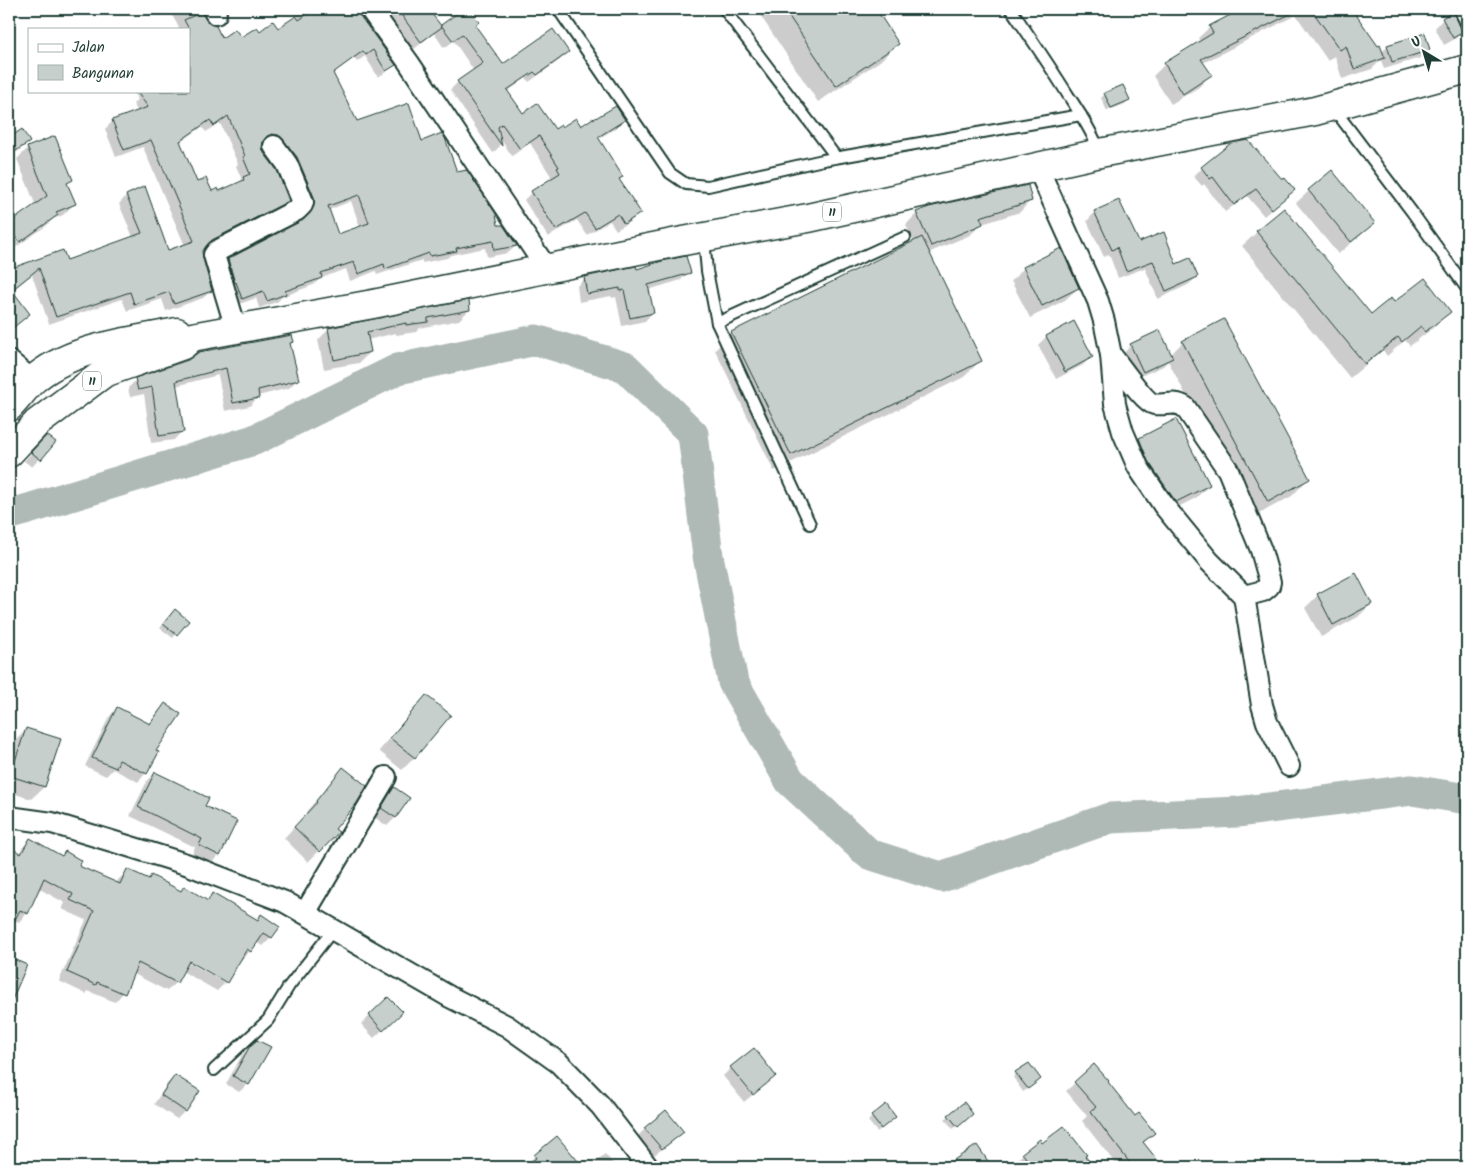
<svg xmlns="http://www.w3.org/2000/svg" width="1476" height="1176" viewBox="0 0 1476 1176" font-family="Kalam,sans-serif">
  <rect width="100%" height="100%" fill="#fff"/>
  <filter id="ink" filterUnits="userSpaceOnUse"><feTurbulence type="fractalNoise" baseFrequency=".02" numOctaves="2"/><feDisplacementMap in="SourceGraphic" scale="10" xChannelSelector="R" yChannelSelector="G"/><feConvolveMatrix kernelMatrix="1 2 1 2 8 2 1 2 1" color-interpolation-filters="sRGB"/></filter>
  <g filter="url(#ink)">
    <g fill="#0003" fill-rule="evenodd">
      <polygon points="86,9 100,9 91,15"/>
      <path d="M 168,9 L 200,9 L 202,16 L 221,40 L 241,39 L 259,32 L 278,30 L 296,17 L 290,9 L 357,9 L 359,16 L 394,65 L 386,72 L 378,77 L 365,56 L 357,62 L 354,58 L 332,74 L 356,123 L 421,142 L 456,174 L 497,227 L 516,246 L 508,253 L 487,257 L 485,248 L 451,255 L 447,258 L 422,263 L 422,260 L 377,275 L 376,271 L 350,281 L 346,269 L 321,278 L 313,285 L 282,297 L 277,302 L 259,308 L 256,298 L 234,306 L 220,268 L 228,260 L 304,221 L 307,215 L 307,206 L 270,142 L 262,142 L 261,148 L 288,200 L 280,208 L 204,247 L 201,252 L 211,291 L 203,298 L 166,311 L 162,299 L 127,311 L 122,299 L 49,324 L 32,275 L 11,291 L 29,314 L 9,331 L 9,270 L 62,251 L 66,262 L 133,237 L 119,204 L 126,196 L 145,188 L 167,252 L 185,246 L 143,147 L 116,157 L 105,129 L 113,121 L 138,112 L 133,104 L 138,99 L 132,91 L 189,91 L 189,29 L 178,29 L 179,27 ZM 220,123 L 238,164 L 236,166 L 242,180 L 237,185 L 219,193 L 211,192 L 196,183 L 179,143 L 202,127 L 206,132 ZM 351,201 L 360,227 L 337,235 L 329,210 Z"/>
      <polygon points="375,9 426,9 440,28 465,9 468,9 477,22 474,25 503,66 568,52 560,60 529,82 526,78 507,92 523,114 555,131 624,120 616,128 598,139 618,180 639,213 631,221 616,230 610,221 587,235 577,220 548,237 524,200 532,192 552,180 550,177 551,176 530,143 512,156 499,137 500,146 493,153 450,90 458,82 474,71 454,41 444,48 434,33 408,54"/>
      <polygon points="756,9 874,9 897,44 880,61 818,102"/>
      <polygon points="1166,9 1173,9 1168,12"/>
      <polygon points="1245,9 1351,9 1382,52 1388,46 1429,50 1420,58 1384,69 1381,60 1372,69 1342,79 1335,56 1328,61 1296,15 1203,63 1210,75 1199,87 1171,104 1153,76 1165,64 1200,42 1198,38 1210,27"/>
      <polygon points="1443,19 1463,31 1455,39 1444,45 1435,28"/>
      <polygon points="1105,94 1128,100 1125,104 1107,111 1101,98"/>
      <polygon points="22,131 28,142 20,150 9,157 9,139"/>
      <polygon points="1232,144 1285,198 1264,216 1247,196 1225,212 1204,184 1202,186 1193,176"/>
      <polygon points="28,148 71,180 66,184 74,204 63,215 53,219 46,226 9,252 9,225 36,206 17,159"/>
      <polygon points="1309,191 1373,223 1361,235 1338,254 1296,203"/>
      <polygon points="1031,200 1020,212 982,224 970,235 928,253 981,360 964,377 774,471 715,350 732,333 914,243 906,225 917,213"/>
      <polygon points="1284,210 1371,316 1394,304 1449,312 1434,327 1410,346 1405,340 1387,356 1383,350 1350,378 1242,246 1257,232"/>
      <polygon points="1095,212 1138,243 1197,277 1188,285 1158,299 1145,268 1118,278 1109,254 1104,257 1087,221"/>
      <polygon points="1024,268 1078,288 1065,300 1030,318 1011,281"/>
      <polygon points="689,272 681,280 648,290 653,312 645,321 622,326 616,297 612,298 611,296 579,302 577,286 585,278"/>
      <polygon points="469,310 459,320 420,328 416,332 396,335 396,333 367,340 370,352 359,363 324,369 318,340 329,329"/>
      <polygon points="1073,323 1091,357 1083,365 1056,379 1038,345 1046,337"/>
      <polygon points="292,341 289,345 297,380 289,388 258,396 258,397 250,406 225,411 218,375 176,386 182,431 174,440 151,443 144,394 130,397 128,388 136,380 189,361"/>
      <polygon points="1183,342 1308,479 1292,496 1251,518 1168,361 1163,366 1134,379 1123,354 1131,345 1170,355"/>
      <polygon points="1176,420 1209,485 1196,498 1164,514 1127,452 1139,439"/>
      <polygon points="54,442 32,467 24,461 39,445"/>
      <polygon points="1318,595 1371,604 1358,617 1321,637 1305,608"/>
      <polygon points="171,615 176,634 173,638 160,628"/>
      <polygon points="427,696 449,715 414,758 402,770 379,751 414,709"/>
      <polygon points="165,705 154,751 146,773 138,782 113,769 106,776 85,766 109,717 117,708 149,725 157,713"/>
      <polygon points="27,729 59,740 44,787 31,799 9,792 9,758 14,742"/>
      <polygon points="343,769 334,829 319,851 308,862 284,838 307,813 306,812 333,780"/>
      <polygon points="155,773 204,806 219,855 211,863 192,854 195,847 130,816 147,781"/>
      <polygon points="394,788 408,799 395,818 387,826 374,817 386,797"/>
      <polygon points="31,839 61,857 65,853 77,866 116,883 118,880 127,871 148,880 152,876 180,892 184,887 206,901 212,895 256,920 261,916 271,938 263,946 256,942 250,951 241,960 240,959 225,983 225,981 184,957 183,959 225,983 217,991 182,971 176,982 167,991 132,973 123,993 115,1002 88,991 86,994 59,981 86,920 62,909 65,903 38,888 27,913 19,922 13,920 9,929 9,848 19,854 22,848"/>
      <polygon points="388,999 393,1020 374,1038 361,1024"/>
      <polygon points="257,1041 269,1048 248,1084 239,1092 226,1084 242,1055"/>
      <polygon points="731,1068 775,1076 744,1102 723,1076"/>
      <polygon points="1016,1073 1036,1083 1023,1092 1013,1077"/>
      <polygon points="175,1076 185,1111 177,1119 154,1104 167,1084"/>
      <polygon points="1106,1082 1135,1118 1153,1133 1143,1143 1162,1167 1118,1167 1082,1121 1087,1116 1066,1091 1075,1083"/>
      <polygon points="949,1116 968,1118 953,1129 945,1119"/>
      <polygon points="872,1117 891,1121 877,1132 868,1121"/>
      <polygon points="645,1129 674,1140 653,1156 637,1137"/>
      <polygon points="557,1138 559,1159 549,1167 527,1167 526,1165 535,1156"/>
      <polygon points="1042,1144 1084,1156 1093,1167 1017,1167 1014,1163 1023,1154"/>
      <polygon points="605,1154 616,1167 589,1167"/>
      <polygon points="715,1163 719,1167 710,1167"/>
    </g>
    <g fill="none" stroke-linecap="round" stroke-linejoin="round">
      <polyline stroke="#afbab7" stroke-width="31" points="9,509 15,513 254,440 398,369 536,340 625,367 693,434 708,556 733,682 790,781 869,854 941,877 1110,818 1237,812 1412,790 1467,799"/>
    </g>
    <g fill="#c7cfcc" stroke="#1f3d34" fill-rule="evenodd">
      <path d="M 315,9 L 358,9 L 360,16 L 396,65 L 386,71 L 373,50 L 366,55 L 363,51 L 333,73 L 357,121 L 409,103 L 422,141 L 442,133 L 445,138 L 457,172 L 467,170 L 496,214 L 498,225 L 503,225 L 517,246 L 494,250 L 493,241 L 456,248 L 457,251 L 430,256 L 429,253 L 385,269 L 384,264 L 358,274 L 354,262 L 321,273 L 322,278 L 285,291 L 286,294 L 267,301 L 263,291 L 242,299 L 236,282 L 235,283 L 228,259 L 303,220 L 310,213 L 314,206 L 314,197 L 297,157 L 283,139 L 278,135 L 272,134 L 267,136 L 263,141 L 262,148 L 264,153 L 277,170 L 289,201 L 212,240 L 208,244 L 202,252 L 203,258 L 212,291 L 174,304 L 169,292 L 134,304 L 130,292 L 56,317 L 39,268 L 12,290 L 30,314 L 9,331 L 9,269 L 63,250 L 67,260 L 142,233 L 126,195 L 145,186 L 168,250 L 194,241 L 151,140 L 124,150 L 112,120 L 148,107 L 136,91 L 189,91 L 189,29 L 184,20 L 202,12 L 206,20 L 210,24 L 216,26 L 222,38 L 235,29 L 241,37 L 257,27 L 260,31 L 273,21 L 278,28 L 296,16 L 299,20 ZM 228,116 L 245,156 L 243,157 L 250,174 L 243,177 L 244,180 L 219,191 L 218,188 L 212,191 L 206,178 L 197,182 L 180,141 L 210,120 L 214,126 ZM 359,195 L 369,223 L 338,234 L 328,206 Z"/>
      <polygon points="397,9 428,9 442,27 421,42"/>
      <polygon points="463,9 469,9 479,22 475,25 503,64 553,29 569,52 537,75 534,72 507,90 523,113 537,103 555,129 561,125 562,127 576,118 581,126 593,118 594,119 616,106 625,120 598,137 623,177 619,179 641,213 624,224 618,214 595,228 585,213 556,230 531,191 560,173 557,168 559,167 539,136 520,149 502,124 498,127 502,146 457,81 483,63 462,34 453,41 441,25"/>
      <polygon points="784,9 876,9 899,44 836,86"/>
      <polygon points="1242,9 1300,9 1201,59 1212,75 1183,94 1164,63 1213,33 1209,26"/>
      <polygon points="1311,9 1352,9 1378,46 1380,45 1385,58 1354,69 1346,46 1340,50"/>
      <polygon points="1453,12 1461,28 1465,31 1453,38 1442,18"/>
      <polygon points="1425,33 1430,50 1392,62 1387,45"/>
      <polygon points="1123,85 1130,100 1111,108 1104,93"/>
      <polygon points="22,129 30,142 9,155 9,138"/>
      <polygon points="55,136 73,180 67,183 76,204 56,212 58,215 20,242 9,227 9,223 47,196 27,147"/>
      <polygon points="1248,140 1282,179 1284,177 1295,190 1272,209 1256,189 1234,205 1213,177 1210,179 1201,167 1231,143"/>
      <polygon points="1332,170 1375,223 1351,242 1308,190"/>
      <polygon points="1028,185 1032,201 980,217 983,224 931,246 916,212 929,207"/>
      <polygon points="1119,200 1139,242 1164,232 1176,264 1190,258 1198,277 1166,291 1153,261 1126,271 1117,247 1112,250 1094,211"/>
      <polygon points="1284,208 1371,314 1391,298 1394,302 1425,278 1451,312 1425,332 1421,326 1402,342 1398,337 1365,364 1256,231"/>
      <polygon points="922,237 982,361 791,455 731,332"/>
      <polygon points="1061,248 1079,288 1042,306 1023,267"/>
      <polygon points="686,256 691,273 648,285 654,313 630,318 624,290 620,291 620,288 587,294 584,277 636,266 637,269 662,261"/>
      <polygon points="469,300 470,310 428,318 428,322 406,325 406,323 367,332 371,352 334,360 328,328"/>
      <polygon points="1224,319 1310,479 1268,502 1182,341"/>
      <polygon points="1074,321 1093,357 1065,372 1046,336"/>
      <polygon points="1160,330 1173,358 1143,372 1130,344"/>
      <polygon points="292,335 294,342 290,343 299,380 258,390 259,398 233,403 226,368 176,381 184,432 159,436 152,387 138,390 135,378 188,360 199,352"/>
      <polygon points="1176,419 1210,485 1176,502 1148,461 1139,438"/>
      <polygon points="47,435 56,442 41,460 31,452"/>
      <polygon points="1356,573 1372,604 1333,625 1317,594"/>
      <polygon points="175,609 189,621 177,635 163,624"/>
      <polygon points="426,695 451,715 415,758 390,738"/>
      <polygon points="165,703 181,714 156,751 159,752 147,774 119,760 116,768 92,758 117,707 150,724"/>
      <polygon points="26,728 61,739 45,787 10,776"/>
      <polygon points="343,767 367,786 357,803 335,829 339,832 320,852 294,827 317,802 316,801"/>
      <polygon points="155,772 209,798 205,806 237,821 220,856 199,845 202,839 138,807"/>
      <polygon points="394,787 410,798 396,818 381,808"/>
      <polygon points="30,838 62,856 65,851 82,861 79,866 120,884 127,869 149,879 151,875 181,891 184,886 208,901 212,893 258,920 261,914 280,927 272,938 264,933 251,952 247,949 227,983 189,961 177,983 138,963 125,994 97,982 96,985 67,972 94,911 70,900 73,894 44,878 28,914 20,910 9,931 9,846 21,854"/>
      <polygon points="9,957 27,965 9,1007"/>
      <polygon points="388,997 403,1012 383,1031 369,1015"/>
      <polygon points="257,1040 271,1047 249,1085 233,1076 250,1046"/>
      <polygon points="754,1048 776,1076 753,1095 730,1067"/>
      <polygon points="1029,1063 1041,1079 1028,1089 1015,1072"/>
      <polygon points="1094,1064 1109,1081 1108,1082 1135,1116 1139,1113 1155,1133 1143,1142 1163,1167 1133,1167 1090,1111 1096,1107 1074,1082"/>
      <polygon points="175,1075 200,1091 186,1112 161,1095"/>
      <polygon points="964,1102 973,1114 958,1127 948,1115"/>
      <polygon points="886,1104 896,1117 881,1129 871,1116"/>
      <polygon points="666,1110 684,1132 662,1149 644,1128"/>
      <polygon points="1064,1126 1087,1155 1085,1156 1094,1167 1015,1167 1026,1158 1022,1153 1040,1139 1042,1143"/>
      <polygon points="557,1136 583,1167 525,1167 536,1158 534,1155"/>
      <polygon points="977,1145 992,1167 943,1167"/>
    </g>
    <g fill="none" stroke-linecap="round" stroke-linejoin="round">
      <g stroke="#1f3d34" stroke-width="14">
        <g id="service">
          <polyline points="558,9 670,173 686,184 708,186 823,160 1081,115"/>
          <polyline points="724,9 836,157"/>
          <path d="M 1011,9 C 1030,37 1050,66 1068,95 C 1080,113 1092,132 1100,152"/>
          <polyline points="1459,9 1467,25"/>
          <polyline points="1334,109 1412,212 1467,289"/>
          <polyline points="704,239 707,271 717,323 810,524"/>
          <polyline points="717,323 905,237"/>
          <polyline points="214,1070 268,1020 289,986 333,930"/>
        </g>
      </g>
      <g stroke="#1f3d34" stroke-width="24">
        <g id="minor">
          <polyline points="213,9 216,14"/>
          <polyline points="370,9 409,63 547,269"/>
          <polyline points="1037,166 1098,301 1104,321 1111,355 1115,404 1123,432 1138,467 1164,506 1209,561 1244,596 1262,705 1267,722 1289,766"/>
          <polyline points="236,329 214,255 217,251 297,210 302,205 303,202 287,164 274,146"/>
          <path d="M 1111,355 C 1119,364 1144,402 1154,404 C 1166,406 1174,400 1185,407 L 1228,470 L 1261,550 L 1270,582 L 1269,586 L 1263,591 L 1244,596"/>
          <polyline points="9,361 33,381"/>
          <polyline points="9,817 52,823 128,846 186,864 285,902 450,997 507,1026 559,1063 600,1105 648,1167"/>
          <polyline points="305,913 386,777"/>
        </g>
      </g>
      <g stroke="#1f3d34" stroke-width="31">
        <g id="trunk">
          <path d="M 9,407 C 17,399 24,389 32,381 C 70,347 129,342 177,332"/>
          <polyline points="9,453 37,423 104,373 183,345 192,337 373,304 678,242 808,218 1100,153 1315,111 1467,69"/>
        </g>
      </g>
      <use href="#service" stroke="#fff" stroke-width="10"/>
      <use href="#minor" stroke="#fff" stroke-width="20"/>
      <use href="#trunk" stroke="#fff" stroke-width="28"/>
    </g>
  </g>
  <g text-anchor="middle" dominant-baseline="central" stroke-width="4" stroke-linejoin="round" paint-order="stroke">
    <g fill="#fff" stroke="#627771" stroke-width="1">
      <rect x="823" y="202.5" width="18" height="19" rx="4"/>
      <rect x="83" y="371.5" width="18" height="19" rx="4"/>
    </g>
    <g font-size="12" font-weight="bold" fill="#1f3d34">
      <text x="832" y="212">11</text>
      <text x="92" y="381">11</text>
    </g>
  </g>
  <rect width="1476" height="1176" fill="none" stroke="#fff" stroke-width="30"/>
  <rect x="15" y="15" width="1446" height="1146" fill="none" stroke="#1f3d34" stroke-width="2" filter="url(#ink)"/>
  <rect x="28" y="28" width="162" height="65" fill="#ffffff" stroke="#a5b1ae"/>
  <rect x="38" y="44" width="25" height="8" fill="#ffffff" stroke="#a5b1ae"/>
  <text x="72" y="52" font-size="15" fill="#1f3d34">Jalan</text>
  <rect x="38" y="65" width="25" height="15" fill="#c7cfcc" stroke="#a5b1ae"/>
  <text x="72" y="78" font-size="15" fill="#1f3d34">Bangunan</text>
  <g transform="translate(1424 52) rotate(322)" stroke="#ffffff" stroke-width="4" paint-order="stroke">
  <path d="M0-4L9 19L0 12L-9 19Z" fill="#1f3d34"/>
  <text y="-8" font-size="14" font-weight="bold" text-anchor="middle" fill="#1f3d34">U</text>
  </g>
</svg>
